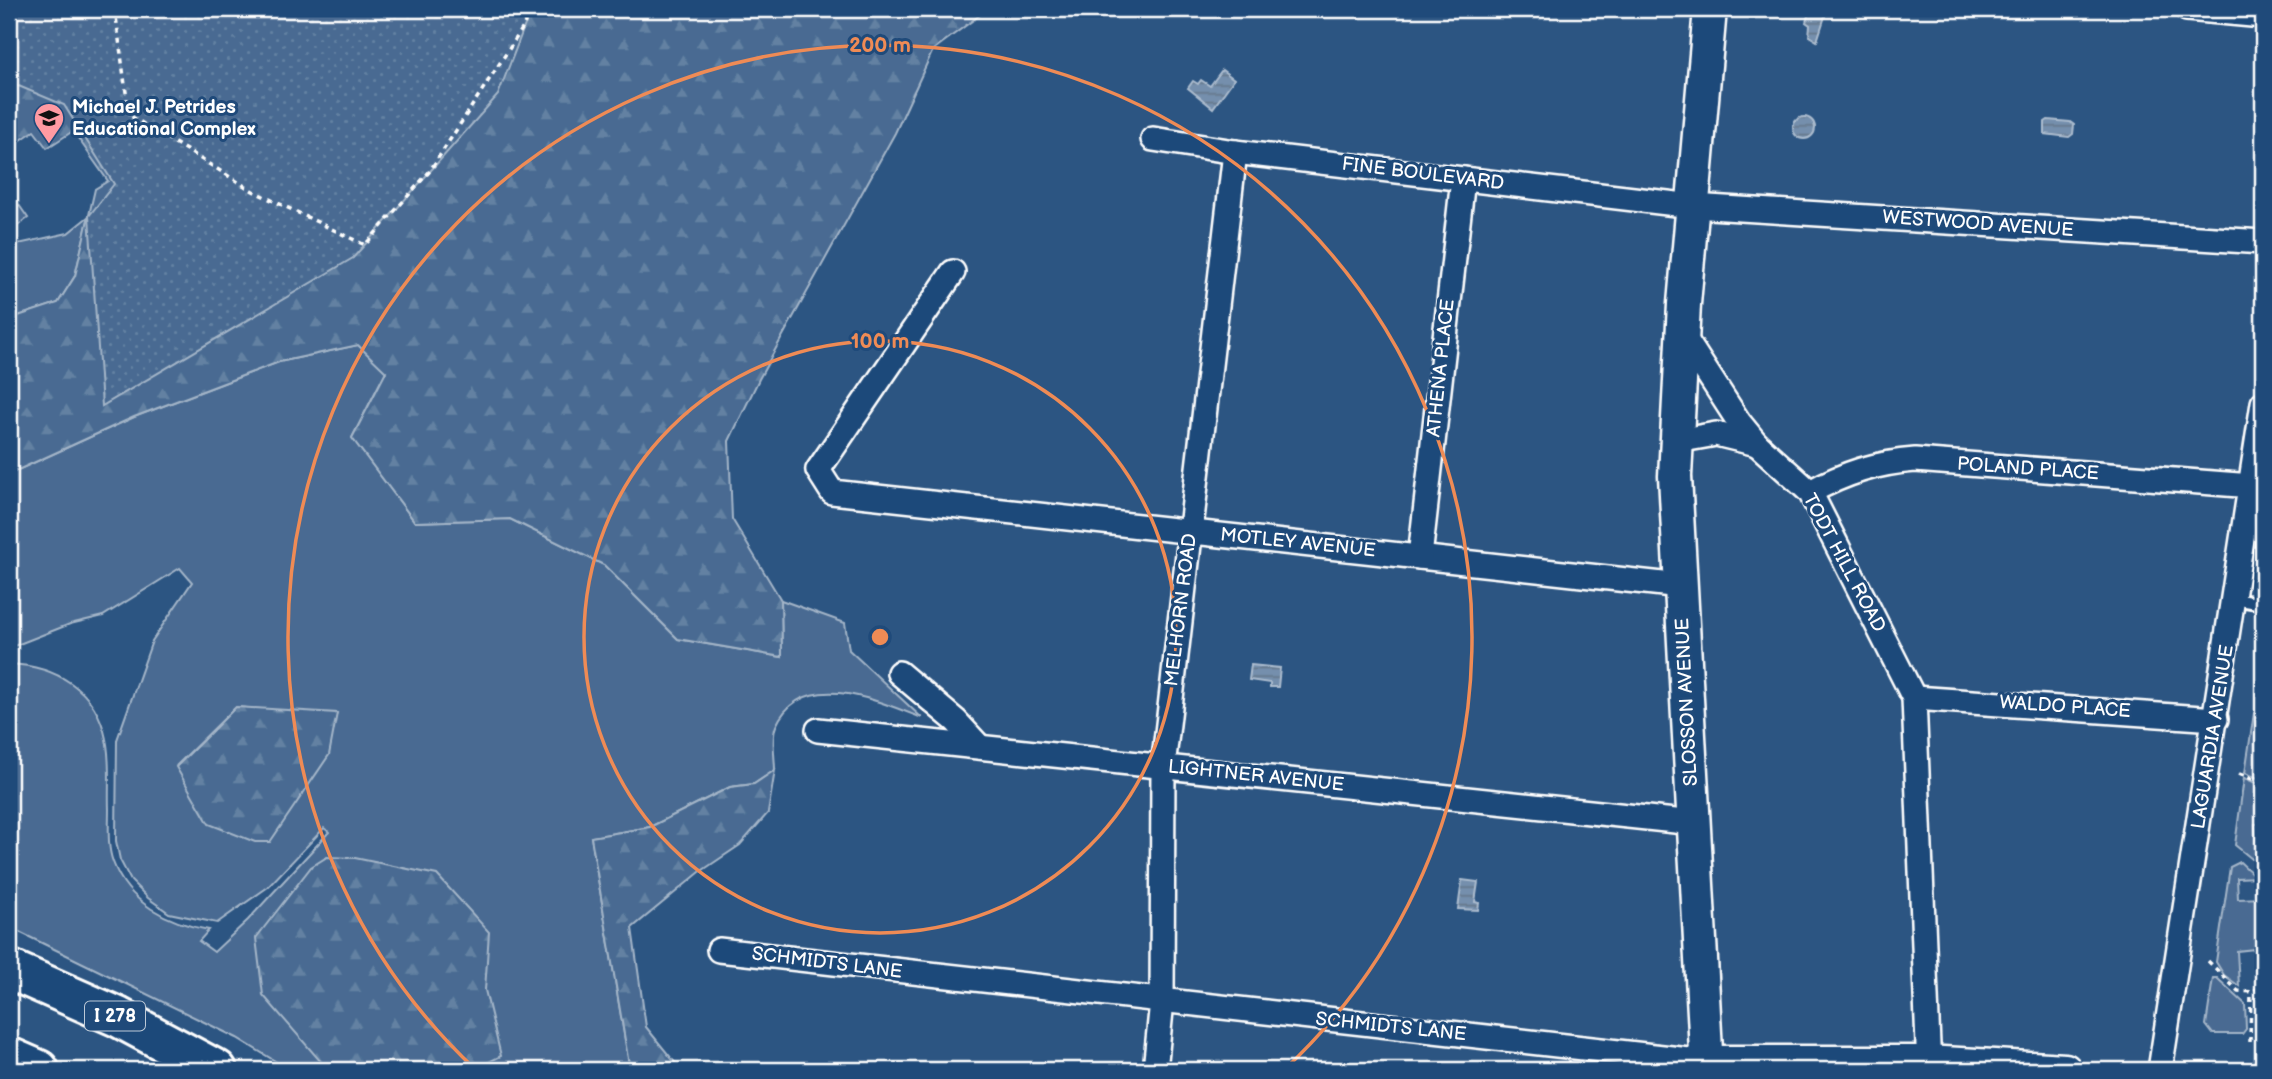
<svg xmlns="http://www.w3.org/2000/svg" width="2272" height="1079" viewBox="0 0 2272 1079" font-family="'Balsamiq Sans',sans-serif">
  <defs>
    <pattern id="forest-firs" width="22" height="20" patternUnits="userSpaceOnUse" patternTransform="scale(1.75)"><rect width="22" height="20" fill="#486b92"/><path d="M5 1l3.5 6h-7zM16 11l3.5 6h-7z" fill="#6381a2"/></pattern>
    <pattern id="park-dots" width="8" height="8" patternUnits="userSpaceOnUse" patternTransform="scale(1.75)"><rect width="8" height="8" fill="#486b92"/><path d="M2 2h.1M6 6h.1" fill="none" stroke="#6381a2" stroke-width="1.8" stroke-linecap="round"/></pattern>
    <pattern id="water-rules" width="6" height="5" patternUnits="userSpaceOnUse" patternTransform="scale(1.75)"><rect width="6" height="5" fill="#748fad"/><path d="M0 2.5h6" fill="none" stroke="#66788b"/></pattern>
  </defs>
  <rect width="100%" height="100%" fill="#2c5582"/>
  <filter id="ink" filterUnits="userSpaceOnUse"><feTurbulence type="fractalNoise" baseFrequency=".0143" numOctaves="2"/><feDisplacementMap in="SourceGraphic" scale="14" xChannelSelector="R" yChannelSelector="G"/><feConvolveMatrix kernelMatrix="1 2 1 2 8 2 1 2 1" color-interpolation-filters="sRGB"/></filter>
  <g filter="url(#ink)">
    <g fill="#486b92" stroke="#a4b5c8" stroke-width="2" fill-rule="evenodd">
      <polygon points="19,205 28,218 9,232 9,212"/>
      <polygon points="89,216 75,276 58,303 9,319 9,246 68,233"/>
      <path d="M 358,345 L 386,371 L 352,438 L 415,522 L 510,519 L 604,565 L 678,639 L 782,657 L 781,600 L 845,623 L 849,650 L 922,718 C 879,701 802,667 776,726 C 771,737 775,758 775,770 L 754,784 L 730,787 L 650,827 L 591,837 L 630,1070 L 290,1070 L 237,1038 L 9,927 L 9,664 C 56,666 96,689 106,739 C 111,761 108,787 109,809 C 109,826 107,846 113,862 C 128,903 168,923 209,930 L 199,941 L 214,952 L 248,920 L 329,832 L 324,828 L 268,887 L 217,923 L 169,913 L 148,898 L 131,881 L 120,860 L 116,841 L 117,740 L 152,641 L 192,582 L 180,568 L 103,616 L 70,624 L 9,648 L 9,474 L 134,417 L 279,362 ZM 236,707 L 310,713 L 176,766 Z"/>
      <polygon points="2254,713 2263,714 2263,780 2245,773"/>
      <polygon points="2244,778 2263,786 2263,823 2255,824 2258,857 2263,857 2263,868 2235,845"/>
      <polygon points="2240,862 2256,877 2237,878 2238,899 2263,898 2263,948 2237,951 2239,986 2224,975 2216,962 2230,867"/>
      <polygon points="2213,978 2217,978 2245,1004 2246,1029 2242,1034 2213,1034 2206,1025"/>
      <path d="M 2263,990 L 2263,1038 L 2256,1035 C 2253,1020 2256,1003 2263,990 Z"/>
    </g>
    <g fill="url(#forest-firs)" stroke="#a4b5c8" stroke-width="2">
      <polygon points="9,9 988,9 933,50 895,133 759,379 729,441 732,519 781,600 782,657 678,639 604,565 510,519 415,522 352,438 386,372 358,345 279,362 134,417 9,474 9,319 58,303 75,276 95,189 108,181 73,131 47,148 34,131 9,148"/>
      <polygon points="236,707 337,713 329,755 270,842 255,842 209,824 176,767"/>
      <polygon points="775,770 768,813 740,845 700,872 632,928 646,1027 681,1070 630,1070 591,837 650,827 730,787 754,784"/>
      <polygon points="327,857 355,858 437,875 489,932 485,990 501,1056 473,1070 328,1070 263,995 256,938 311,867"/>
    </g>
    <polygon fill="url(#park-dots)" stroke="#a4b5c8" stroke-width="2" points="9,9 531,9 498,95 353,258 102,406 89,216 114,184 64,105 9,82"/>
    <g fill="url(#water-rules)" stroke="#acbcce" stroke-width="2">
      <polygon points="1810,9 1822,9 1826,13 1817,41 1809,36 1810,25 1806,22"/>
      <polygon points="1222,70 1234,79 1213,108 1188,88 1193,81 1198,84 1201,80 1210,86"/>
      <circle cx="1804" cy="128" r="11"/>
      <polygon points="2048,120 2070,122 2074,125 2073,134 2069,137 2045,134 2045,122"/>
      <polygon points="1251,665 1280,668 1278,687 1270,687 1270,683 1249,680"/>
      <polygon points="1462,880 1478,882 1475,902 1479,903 1478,910 1458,909"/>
    </g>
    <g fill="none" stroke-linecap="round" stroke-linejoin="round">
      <g stroke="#fff" stroke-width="16">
        <polyline id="lane" points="2234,599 2263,604"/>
      </g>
      <g stroke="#fff" stroke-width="28">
        <g id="street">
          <polyline points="2187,9 2263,16"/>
          <polyline points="1153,139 1235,152 1693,206 2263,242"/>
          <polyline points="953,272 818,470 832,492 1681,586"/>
          <polyline points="1682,334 1739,422 1757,444 1810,492 1914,698 1929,1070"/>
          <polyline points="1677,441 1716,434 1757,444"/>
          <path d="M 1810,492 C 1845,473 1876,463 1915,460 L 2252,486"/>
          <polyline points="1420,557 1463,179"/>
          <polyline points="899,673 956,721 980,747"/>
          <polyline points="1914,698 2216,719"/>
          <polyline points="818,730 1694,823"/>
          <polyline points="719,950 1707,1062"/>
          <polyline points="1155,1070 1162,1001 1163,767 1235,152"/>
          <polyline points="2160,1070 2263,403"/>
        </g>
      </g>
      <g stroke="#fff" stroke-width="37">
        <g id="secondary">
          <polyline points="1707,1062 1926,1062 2065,1070"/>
          <polyline points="1707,1070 1675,476 1684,304 1710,9"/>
        </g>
      </g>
      <g stroke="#fff" stroke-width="44">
        <g id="highway">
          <polyline points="9,969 118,1017 217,1070"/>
          <polyline points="9,1057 39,1070"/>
        </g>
      </g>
      <g stroke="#fff" stroke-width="3.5" stroke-dasharray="5 5" stroke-linecap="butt">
        <polyline points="115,9 129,115 253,191 365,245 429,172 524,26 528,9"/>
        <polyline points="2239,774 2263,783"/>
        <polyline points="2208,961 2238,991 2253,992 2263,983"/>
        <polyline points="2250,1042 2251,992"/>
      </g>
      <use href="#lane" stroke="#1f4a7a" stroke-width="10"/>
      <use href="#street" stroke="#1f4a7a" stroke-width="23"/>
      <use href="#secondary" stroke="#1f4a7a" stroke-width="32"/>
      <use href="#highway" stroke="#1f4a7a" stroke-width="38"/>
    </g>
  </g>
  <g fill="none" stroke="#ef8b55" stroke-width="3.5">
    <circle cx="880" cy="637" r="296"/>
    <path d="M476 1070A592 592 0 1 1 1284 1070"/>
  </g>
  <defs>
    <g id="school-pin" transform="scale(1.575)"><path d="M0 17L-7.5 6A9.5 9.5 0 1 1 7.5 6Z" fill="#ff9aa2" stroke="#1f4a7a"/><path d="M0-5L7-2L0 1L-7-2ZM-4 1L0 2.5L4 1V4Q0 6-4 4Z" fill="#111"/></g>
  </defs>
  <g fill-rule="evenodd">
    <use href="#school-pin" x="49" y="118"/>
  </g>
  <g text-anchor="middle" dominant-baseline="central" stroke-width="6" stroke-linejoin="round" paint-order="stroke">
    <rect fill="#1f4a7a" stroke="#bcc9d7" stroke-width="2" x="85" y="1001.5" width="60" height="29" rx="5"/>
    <g font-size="18" font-weight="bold" fill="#fff">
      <text x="115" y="1016">I 278</text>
    </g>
    <g font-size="19" font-weight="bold" fill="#fff" stroke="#1f4a7a" text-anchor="start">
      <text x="72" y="107">Michael J. Petrides<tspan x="72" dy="22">Educational Complex</tspan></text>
    </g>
    <g font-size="19" fill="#fff" stroke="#1f4a7a">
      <text transform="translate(1423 174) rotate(7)">FINE BOULEVARD</text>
      <text transform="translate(1978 224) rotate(4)">WESTWOOD AVENUE</text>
      <text transform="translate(1441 368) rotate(-84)">ATHENA PLACE</text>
      <text transform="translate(2028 469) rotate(4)">POLAND PLACE</text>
      <text transform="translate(1298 543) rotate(6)">MOTLEY AVENUE</text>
      <text transform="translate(1844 563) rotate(62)">TODT HILL ROAD</text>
      <text transform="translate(1181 610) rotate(-83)">MELHORN ROAD</text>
      <text transform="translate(1687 702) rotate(-93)">SLOSSON AVENUE</text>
      <text transform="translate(2065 707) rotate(4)">WALDO PLACE</text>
      <text transform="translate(2213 737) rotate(-81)">LAGUARDIA AVENUE</text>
      <text transform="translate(1256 776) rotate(6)">LIGHTNER AVENUE</text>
      <text transform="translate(827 963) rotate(7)">SCHMIDTS LANE</text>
      <text transform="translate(1391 1027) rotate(6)">SCHMIDTS LANE</text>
    </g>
  </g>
  <circle cx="880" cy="637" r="10" fill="#ef8b55" stroke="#1f4a7a" stroke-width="3.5"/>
  <g font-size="21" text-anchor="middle" font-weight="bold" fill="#ef8b55" stroke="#1f4a7a" stroke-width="6" stroke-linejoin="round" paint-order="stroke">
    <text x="880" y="52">200 m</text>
    <text x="880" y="348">100 m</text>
  </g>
  <rect width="2272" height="1079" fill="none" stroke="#1f4a7a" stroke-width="35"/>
  <rect x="18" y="18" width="2237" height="1044" fill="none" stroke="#fff" stroke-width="2.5" filter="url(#ink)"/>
</svg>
